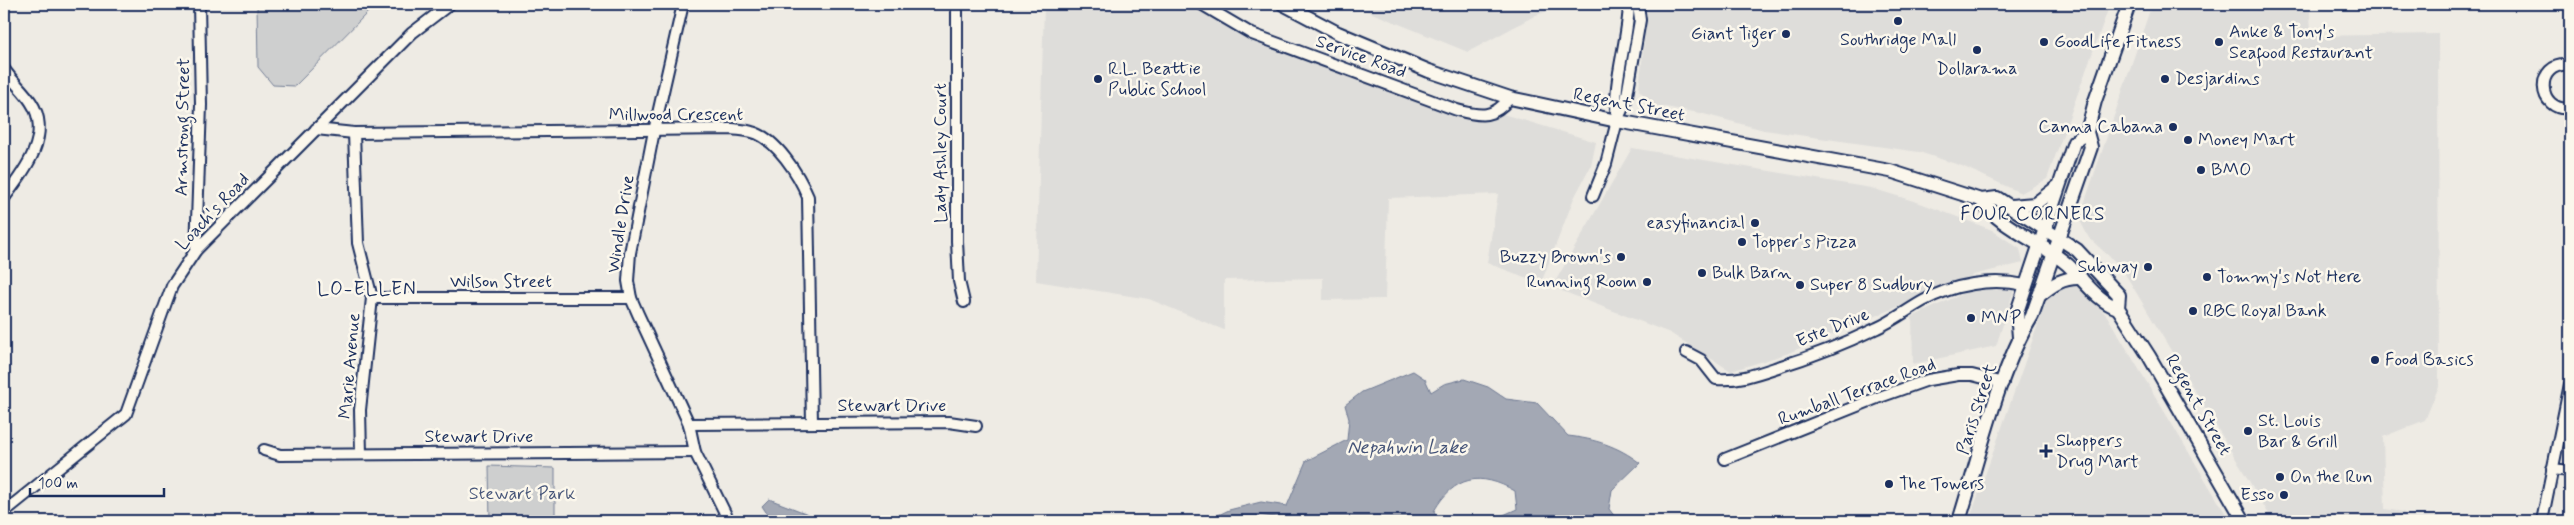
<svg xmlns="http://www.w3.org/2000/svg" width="2574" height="525" viewBox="0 0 2574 525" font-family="Mynerve,sans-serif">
  <rect width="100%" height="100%" fill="#eeebe4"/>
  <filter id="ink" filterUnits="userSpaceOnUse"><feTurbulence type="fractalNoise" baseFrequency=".02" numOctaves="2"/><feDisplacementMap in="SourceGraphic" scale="10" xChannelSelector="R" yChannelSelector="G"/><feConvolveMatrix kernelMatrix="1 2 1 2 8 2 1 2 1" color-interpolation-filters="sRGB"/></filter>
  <g filter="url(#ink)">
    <g fill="#deddda">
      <polygon points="1044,4 1201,4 1252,34 1478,116 1496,112 1596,142 1591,166 1574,198 1541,283 1487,263 1498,194 1388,198 1385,299 1323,300 1323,278 1224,280 1224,330 1149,299 1036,281"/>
      <polygon points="1350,4 1568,4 1536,15 1468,52"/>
      <polygon points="1646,4 2110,4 2047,179 2021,193 1962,166 1919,152 1764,130 1700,113 1653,105 1639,90 1647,14"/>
      <polygon points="2152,4 2292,4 2289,11 2310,11 2311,36 2438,34 2439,386 2425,420 2383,437 2385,509 2403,512 2409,521 2273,521 2121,267 2089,238 2079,219"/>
      <polygon points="1632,148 1871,188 1920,203 1992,230 2020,249 2023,263 1973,275 1786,354 1731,371 1670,333 1552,287"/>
      <polygon points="2074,277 2107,316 2230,521 1969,521 2051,287"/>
      <polygon points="1973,289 2014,290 1996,346 1913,364 1912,317"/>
    </g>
    <g fill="#cecfcf" stroke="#747f96">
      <polygon points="257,4 376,4 295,86 273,85 258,67"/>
      <polygon points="489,466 555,468 555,521 490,521"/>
    </g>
    <g fill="#a3a8b4" stroke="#6d7892">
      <path d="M 1413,371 L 1425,379 L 1431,392 L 1444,384 L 1464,379 L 1488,387 L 1506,399 L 1537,403 L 1568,436 C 1595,439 1618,446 1640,463 L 1612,490 L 1609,509 L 1618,521 L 1501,521 L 1499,517 L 1517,509 L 1515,491 C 1480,471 1454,476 1434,511 L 1438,521 L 1276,521 L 1275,517 L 1258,515 L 1259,521 L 1206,521 L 1229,510 L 1261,502 L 1287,506 L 1306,461 L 1347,440 L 1349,419 L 1345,405 L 1362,392 Z"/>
      <polygon points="769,499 826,521 772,521 762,506"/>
    </g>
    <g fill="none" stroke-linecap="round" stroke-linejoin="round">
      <g stroke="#1b2f5e" stroke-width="14">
        <g id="minor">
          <polyline points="683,4 654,131 630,253 628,281 631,298 638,314 689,424 695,452 729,521"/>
          <polyline points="957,4 957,241 959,281 964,302"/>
          <path d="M 1201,4 L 1252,34 L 1457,110 C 1482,117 1493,118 1510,98"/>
          <path d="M 2570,65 C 2533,61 2537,113 2570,108"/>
          <path d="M 4,69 C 12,81 23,90 31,102 C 53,135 24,172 4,198"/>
          <path d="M 1617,120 C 1612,81 1628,43 1629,4"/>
          <path d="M 316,129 L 354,133 L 732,129 C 738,130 745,130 752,132 C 776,138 799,175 808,197 L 812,423"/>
          <polyline points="354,133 358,243 372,298 360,410 361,454"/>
          <polyline points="1593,196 1606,164 1617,121 1626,101 1640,20 1638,4"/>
          <polyline points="196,250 201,105 199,4"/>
          <polyline points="372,298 631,298"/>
          <path d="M 1686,352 L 1701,360 L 1716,379 C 1738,381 1757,374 1778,367 C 1811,357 1846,343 1877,328 C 1893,321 1907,310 1923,301 C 1954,284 1991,278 2025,285"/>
          <polyline points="689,424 949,422 976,426"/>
          <polyline points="264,450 280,455 695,452"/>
          <polyline points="1725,459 1877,398 1928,380 1958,375 1972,375 2003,383"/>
          <polyline points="2552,469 2570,471"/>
          <polyline points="4,512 126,414 172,286 196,250 412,33 450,4"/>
          <polyline points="2542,521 2570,384"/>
        </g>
      </g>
      <g stroke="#1b2f5e" stroke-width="16">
        <g id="major">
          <polyline points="1283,4 1338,33 1429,71 1510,98 1617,121 1890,171 1981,200 1997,198 2077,250 2119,295 2118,308 2149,356 2244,521"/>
          <path d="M 1981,200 C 2000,228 2042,242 2068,265 C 2084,280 2097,301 2118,308"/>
          <polyline points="2011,206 2035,204 2057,187"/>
          <path d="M 2039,296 C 2052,285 2063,277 2081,278"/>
          <polyline points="2019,337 2017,312 2074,142 2087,132"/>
          <path d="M 1959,521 C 1979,458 1998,372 2032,316 L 2091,147 L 2087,132 L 2095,101 L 2129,4"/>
        </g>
      </g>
      <use href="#minor" stroke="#fbf7ec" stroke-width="10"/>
      <use href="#major" stroke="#fbf7ec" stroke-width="12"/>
    </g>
  </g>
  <g fill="#1b2f5e" stroke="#fbf7ec" stroke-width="2">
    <circle cx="1898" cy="21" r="5"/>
    <circle cx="1786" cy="34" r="5"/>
    <circle cx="2044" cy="42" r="5"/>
    <circle cx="2219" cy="42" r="5"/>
    <circle cx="1977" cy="50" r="5"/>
    <circle cx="1098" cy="79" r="5"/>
    <circle cx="2165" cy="79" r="5"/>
    <circle cx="2173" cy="127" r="5"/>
    <circle cx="2188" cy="140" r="5"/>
    <circle cx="2201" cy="170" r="5"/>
    <circle cx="1755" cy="223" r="5"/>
    <circle cx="1742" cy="242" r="5"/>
    <circle cx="1621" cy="257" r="5"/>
    <circle cx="2148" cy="267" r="5"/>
    <circle cx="1702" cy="273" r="5"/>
    <circle cx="2207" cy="277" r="5"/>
    <circle cx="1647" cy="282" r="5"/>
    <circle cx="1800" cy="285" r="5"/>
    <circle cx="2193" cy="311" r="5"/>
    <circle cx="1971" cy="318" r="5"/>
    <circle cx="2375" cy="360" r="5"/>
    <circle cx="2248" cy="431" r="5"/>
    <path d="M2043.5 443.5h5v5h5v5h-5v5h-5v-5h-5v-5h5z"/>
    <circle cx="2280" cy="477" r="5"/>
    <circle cx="1889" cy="484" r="5"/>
    <circle cx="2284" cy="495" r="5"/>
  </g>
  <g text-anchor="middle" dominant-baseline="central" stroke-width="5" stroke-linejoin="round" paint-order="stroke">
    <g font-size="18" fill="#1b2f5e" stroke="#fbf7ec" text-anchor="start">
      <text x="2229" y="32">Anke &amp; Tony's<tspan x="2229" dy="21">Seafood Restaurant</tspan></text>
      <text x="1776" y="34" text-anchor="end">Giant Tiger</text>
      <text x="1898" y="40" text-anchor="middle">Southridge Mall</text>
      <text x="2054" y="42">GoodLife Fitness</text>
      <text x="1108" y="69">R.L. Beattie<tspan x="1108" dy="21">Public School</tspan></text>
      <text x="1977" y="69" text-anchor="middle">Dollarama</text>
      <text x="2175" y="79">Desjardins</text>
      <text x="2163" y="127" text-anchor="end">Canna Cabana</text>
      <text x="2198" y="140">Money Mart</text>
      <text x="2211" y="170">BMO</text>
      <text x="1745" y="223" text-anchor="end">easyfinancial</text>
      <text x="1752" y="242">Topper's Pizza</text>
      <text x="1611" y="257" text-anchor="end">Buzzy Brown's</text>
      <text x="2138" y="267" text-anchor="end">Subway</text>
      <text x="1712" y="273">Bulk Barn</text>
      <text x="2217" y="277">Tommy's Not Here</text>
      <text x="1637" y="282" text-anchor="end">Running Room</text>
      <text x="1810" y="285">Super 8 Sudbury</text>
      <text x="2203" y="311">RBC Royal Bank</text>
      <text x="1981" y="318">MNP</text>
      <text x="2385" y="360">Food Basics</text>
      <text x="2258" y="421">St. Louis<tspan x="2258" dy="21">Bar &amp; Grill</tspan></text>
      <text x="2056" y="441">Shoppers<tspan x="2056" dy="21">Drug Mart</tspan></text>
      <text x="2290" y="477">On the Run</text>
      <text x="1899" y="484">The Towers</text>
      <text x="2274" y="495" text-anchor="end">Esso</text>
    </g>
    <g font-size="18" fill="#1b2f5e" stroke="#fbf7ec">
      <text transform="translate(1361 57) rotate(20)">Service Road</text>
      <text transform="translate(1629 105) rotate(11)">Regent Street</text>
      <text x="676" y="115">Millwood Crescent</text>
      <text transform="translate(183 127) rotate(-89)">Armstrong Street</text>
      <text transform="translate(941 153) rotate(-90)">Lady Ashley Court</text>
      <text transform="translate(213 212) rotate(-47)">Loach's Road</text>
      <text transform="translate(621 224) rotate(-81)">Windle Drive</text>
      <text x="501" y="282">Wilson Street</text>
      <text transform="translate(1833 328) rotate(-22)">Este Drive</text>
      <text transform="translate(350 366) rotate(-85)">Marie Avenue</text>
      <text transform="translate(1857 392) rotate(-20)">Rumball Terrace Road</text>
      <text transform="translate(2198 405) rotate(60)">Regent Street</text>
      <text x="892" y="406">Stewart Drive</text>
      <text transform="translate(1977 409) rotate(-72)">Paris Street</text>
      <text x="479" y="437">Stewart Drive</text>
    </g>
    <g font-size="18" fill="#48577a" stroke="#fbf7ec">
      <text x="522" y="494">Stewart Park</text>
    </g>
    <g font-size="19" letter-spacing="1" fill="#1b2f5e" stroke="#fbf7ec">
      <text x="2033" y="214">FOUR CORNERS</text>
      <text x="367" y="289">LO-ELLEN</text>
    </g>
    <g font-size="19" font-style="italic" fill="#445378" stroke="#fbf7ec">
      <text x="1407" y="447">Nepahwin Lake</text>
    </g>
  </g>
  <rect width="2574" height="525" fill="none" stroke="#fbf7ec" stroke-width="20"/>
  <rect x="10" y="10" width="2554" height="505" fill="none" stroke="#1b2f5e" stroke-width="2" filter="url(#ink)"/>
  <path d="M30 488v8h134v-8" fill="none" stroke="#1b2f5e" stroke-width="2.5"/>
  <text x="38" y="488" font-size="15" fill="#1b2f5e" stroke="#fbf7ec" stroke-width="4" paint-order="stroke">100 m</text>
</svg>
